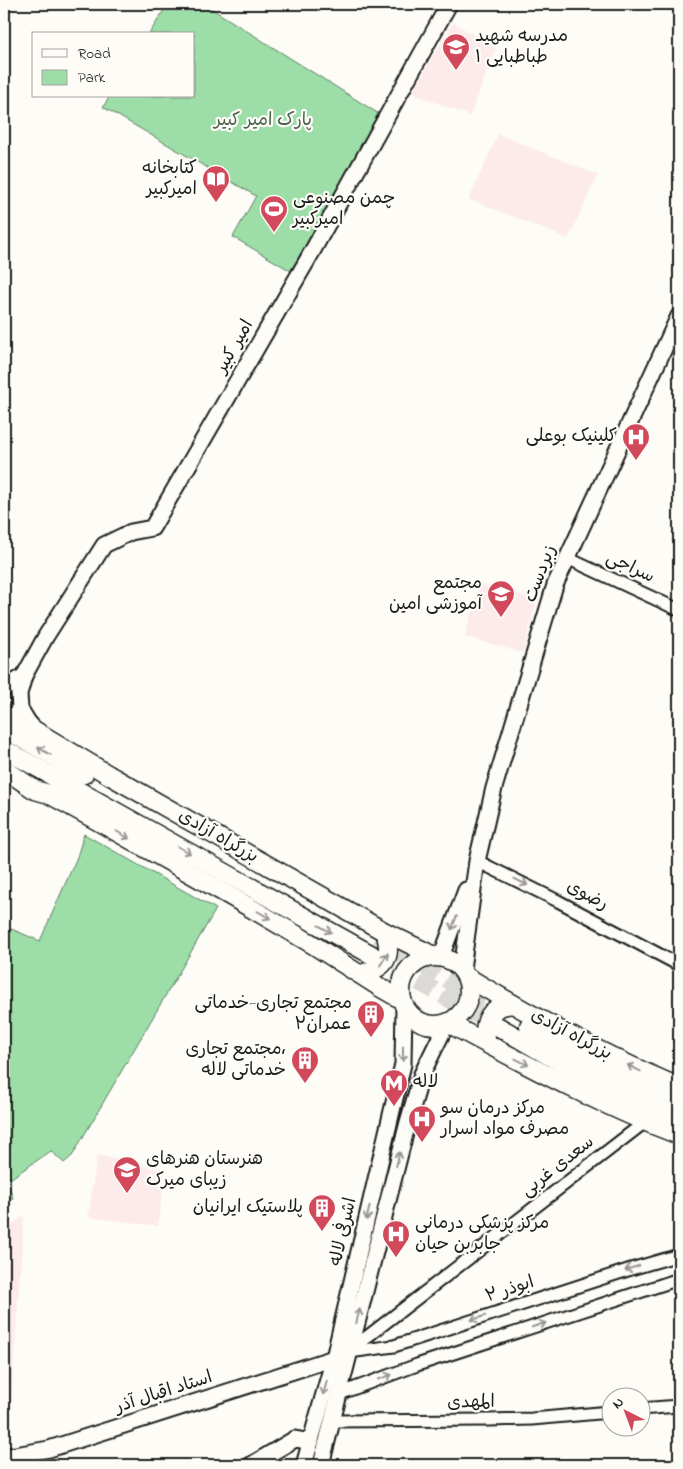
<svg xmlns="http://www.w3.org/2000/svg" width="683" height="1469" viewBox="0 0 683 1469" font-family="'Indie Flower','Playpen Sans Arabic',sans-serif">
  <rect width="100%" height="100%" fill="#fdfcf7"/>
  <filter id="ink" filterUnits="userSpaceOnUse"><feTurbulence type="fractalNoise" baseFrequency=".02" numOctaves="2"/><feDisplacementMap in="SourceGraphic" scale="10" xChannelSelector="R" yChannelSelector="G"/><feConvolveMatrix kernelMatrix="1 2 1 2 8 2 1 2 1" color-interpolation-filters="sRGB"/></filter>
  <g filter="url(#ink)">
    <g fill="#fdebec">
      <polygon points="453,22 496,49 470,116 412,93"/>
      <polygon points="498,134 598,175 568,239 469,199"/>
      <polygon points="479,584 537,599 523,653 465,637"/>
      <polygon points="97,1155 165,1171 158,1226 88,1217"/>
      <polygon points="24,1215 8,1448 4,1448 4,1231"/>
    </g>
    <g fill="#9ddea8" stroke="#5c7d62">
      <polygon points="168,4 204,4 379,114 291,271 233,237 256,196 103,107 110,96 194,96 194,34 149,34"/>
      <polygon points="84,834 216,909 72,1156 64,1163 51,1151 7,1181 13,1198 4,1206 4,926 40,941 77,857"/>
    </g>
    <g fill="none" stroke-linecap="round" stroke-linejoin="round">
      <g stroke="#dbdad6" stroke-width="18" stroke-dasharray="18 9" stroke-linecap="butt">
        <polyline points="376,938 508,1014"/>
        <polyline points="372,955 497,1026"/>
      </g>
      <g stroke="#1c1c1c" stroke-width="15">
        <g id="minor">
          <polyline points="567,558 679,610"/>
          <polyline points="477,861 558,901 679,965"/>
          <polyline points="350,1350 645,1122"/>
          <polyline points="349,1352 394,1346 631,1269 679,1255"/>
          <polyline points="339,1394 417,1365 679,1279"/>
          <polyline points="640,1409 679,1406"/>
          <polyline points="332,1421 489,1420 532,1419 610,1412"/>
        </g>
      </g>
      <g stroke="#1c1c1c" stroke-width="19">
        <g id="major">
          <polyline points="4,689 24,676"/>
          <polyline points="34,729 28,722 20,709 19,694 24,676 46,636 104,545 131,532 152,528 308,259 449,4"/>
          <polyline points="441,957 466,890"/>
          <polyline points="462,969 477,861 494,788 555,585 679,316"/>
          <polyline points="4,1457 49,1449 334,1358"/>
          <polyline points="251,1465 295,1439 311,1442"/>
          <polyline points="304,1465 334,1358 403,1064 404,1006"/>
          <polyline points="321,1465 408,1122 422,1074 447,1023"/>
        </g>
      </g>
      <g stroke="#1c1c1c" stroke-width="21">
        <g id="highway">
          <polyline points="4,712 109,775 385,932 434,956"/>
          <polyline points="4,728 84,774"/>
          <polyline points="4,749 372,955"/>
          <polyline points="4,769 35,790 49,794 96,820 232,897 312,944 381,988 402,1000"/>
          <circle cx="435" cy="991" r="34"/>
          <path d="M 361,974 C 386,968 393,957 385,932"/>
          <path d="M 467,977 C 535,1018 606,1057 679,1087"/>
          <path d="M 448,1023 C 523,1063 599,1105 679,1135"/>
          <path d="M 497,1026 C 556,1059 615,1097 679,1120"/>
          <path d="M 529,1026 C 578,1054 626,1084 679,1103"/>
          <path d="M 486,1038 C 483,1026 488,1012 500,1007 C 503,1005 508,1005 512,1004"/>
        </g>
      </g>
      <use href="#minor" stroke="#fdfcf7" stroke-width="11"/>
      <use href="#major" stroke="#fdfcf7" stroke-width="15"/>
      <use href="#highway" stroke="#fdfcf7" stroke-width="18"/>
    </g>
    <defs><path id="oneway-shaft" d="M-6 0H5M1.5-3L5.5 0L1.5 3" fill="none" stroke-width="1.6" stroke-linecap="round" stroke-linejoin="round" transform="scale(1.25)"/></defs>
    <g stroke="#989794">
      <use href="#oneway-shaft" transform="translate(44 751) rotate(-150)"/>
      <use href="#oneway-shaft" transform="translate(123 835) rotate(30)"/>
      <use href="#oneway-shaft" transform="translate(184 850) rotate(29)"/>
      <use href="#oneway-shaft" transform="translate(521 882) rotate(26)"/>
      <use href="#oneway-shaft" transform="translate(264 915) rotate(30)"/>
      <use href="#oneway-shaft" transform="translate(454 923) rotate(111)"/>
      <use href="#oneway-shaft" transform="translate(325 929) rotate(29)"/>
      <use href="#oneway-shaft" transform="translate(384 959) rotate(-59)"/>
      <use href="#oneway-shaft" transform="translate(403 1054) rotate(90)"/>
      <use href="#oneway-shaft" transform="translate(522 1062) rotate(27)"/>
      <use href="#oneway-shaft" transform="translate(634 1068) rotate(-154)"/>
      <use href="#oneway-shaft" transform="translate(398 1159) rotate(-76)"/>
      <use href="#oneway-shaft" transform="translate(368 1213) rotate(103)"/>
      <use href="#oneway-shaft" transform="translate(632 1268) rotate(163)"/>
      <use href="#oneway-shaft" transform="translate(358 1316) rotate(-76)"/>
      <use href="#oneway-shaft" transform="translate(478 1318) rotate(162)"/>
      <use href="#oneway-shaft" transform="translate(539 1325) rotate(-18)"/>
      <use href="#oneway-shaft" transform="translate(385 1377) rotate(-20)"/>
      <use href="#oneway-shaft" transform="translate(325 1388) rotate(105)"/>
    </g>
  </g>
  <defs>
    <g id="school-pin" transform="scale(1.4375)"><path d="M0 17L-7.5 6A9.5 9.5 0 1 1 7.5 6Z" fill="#d1495b" stroke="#fdfcf7"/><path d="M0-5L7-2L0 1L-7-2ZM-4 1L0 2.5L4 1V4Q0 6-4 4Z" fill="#fff"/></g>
    <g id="library-pin" transform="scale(1.4375)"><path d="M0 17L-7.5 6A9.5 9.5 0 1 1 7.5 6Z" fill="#d1495b" stroke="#fdfcf7"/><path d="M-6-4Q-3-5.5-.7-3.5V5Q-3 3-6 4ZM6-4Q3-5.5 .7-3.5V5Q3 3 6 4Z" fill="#fff"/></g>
    <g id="stadium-pin" transform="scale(1.4375)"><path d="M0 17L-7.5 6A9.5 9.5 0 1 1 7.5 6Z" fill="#d1495b" stroke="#fdfcf7"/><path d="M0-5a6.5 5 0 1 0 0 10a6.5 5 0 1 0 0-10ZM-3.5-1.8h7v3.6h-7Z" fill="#fff"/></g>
    <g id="hospital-pin" transform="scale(1.4375)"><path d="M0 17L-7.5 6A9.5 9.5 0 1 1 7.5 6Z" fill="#d1495b" stroke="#fdfcf7"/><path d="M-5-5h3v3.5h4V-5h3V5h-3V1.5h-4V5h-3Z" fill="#fff"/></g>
    <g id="building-pin" transform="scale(1.4375)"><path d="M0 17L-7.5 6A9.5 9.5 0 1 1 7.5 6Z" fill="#d1495b" stroke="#fdfcf7"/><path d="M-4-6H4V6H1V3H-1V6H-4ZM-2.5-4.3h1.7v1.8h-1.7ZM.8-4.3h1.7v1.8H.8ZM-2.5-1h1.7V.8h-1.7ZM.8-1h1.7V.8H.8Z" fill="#fff"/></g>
    <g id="metro-pin" transform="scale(1.4375)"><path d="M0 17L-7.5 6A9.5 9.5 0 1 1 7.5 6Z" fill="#d1495b" stroke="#fdfcf7"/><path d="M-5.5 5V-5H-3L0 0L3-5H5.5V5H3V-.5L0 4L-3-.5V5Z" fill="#fff"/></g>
  </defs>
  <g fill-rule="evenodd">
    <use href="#school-pin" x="456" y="47"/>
    <use href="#library-pin" x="216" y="179"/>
    <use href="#stadium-pin" x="274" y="209"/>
    <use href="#hospital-pin" x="636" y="437"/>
    <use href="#school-pin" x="501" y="594"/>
    <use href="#building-pin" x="371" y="1014"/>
    <use href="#building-pin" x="305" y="1060"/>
    <use href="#metro-pin" x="394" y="1083"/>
    <use href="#hospital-pin" x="422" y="1119"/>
    <use href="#school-pin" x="127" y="1170"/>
    <use href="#building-pin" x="322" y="1208"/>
    <use href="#hospital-pin" x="396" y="1234"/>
  </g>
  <g text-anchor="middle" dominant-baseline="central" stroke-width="4.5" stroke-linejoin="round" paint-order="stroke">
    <g font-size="18" fill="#1c1c1c" stroke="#fdfcf7" text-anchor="start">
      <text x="475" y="37">مدرسه شهید<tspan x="475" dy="21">طباطبایی ۱</tspan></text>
      <text x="197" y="169" text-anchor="end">کتابخانه<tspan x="197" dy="21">امیرکبیر</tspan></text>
      <text x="293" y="199">چمن مصنوعی<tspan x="293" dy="21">امیرکبیر</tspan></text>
      <text x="617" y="437" text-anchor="end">کلینیک بوعلی</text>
      <text x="482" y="584" text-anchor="end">مجتمع<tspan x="482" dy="21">آموزشی امین</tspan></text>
      <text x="352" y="1004" text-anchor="end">مجتمع تجاری-خدماتی<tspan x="352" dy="21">عمران۲</tspan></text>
      <text x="286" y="1050" text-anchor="end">مجتمع تجاری،<tspan x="286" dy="21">خدماتی لاله</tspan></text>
      <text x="413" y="1083">لاله</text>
      <text x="441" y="1109">مرکز درمان سو<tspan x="441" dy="21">مصرف مواد اسرار</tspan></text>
      <text x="146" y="1160">هنرستان هنرهای<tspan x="146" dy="21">زیبای میرک</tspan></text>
      <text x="303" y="1208" text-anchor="end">پلاستیک ایرانیان</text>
      <text x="415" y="1224">مرکز پزشکی درمانی<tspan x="415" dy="21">جابربن حیان</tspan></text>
    </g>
    <g font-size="18" fill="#49604d" stroke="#fdfcf7">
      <text x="263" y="121">پارک امیر کبیر</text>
    </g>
    <g font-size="18" fill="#1c1c1c" stroke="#fdfcf7">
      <text transform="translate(235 347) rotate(-60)">امیر کبیر</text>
      <text transform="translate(630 568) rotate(25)">سراجی</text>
      <text transform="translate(541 574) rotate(-69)">زبردست</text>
      <text transform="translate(218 837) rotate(30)">بزرگراه آزادی</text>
      <text transform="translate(587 896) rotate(28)">رضوی</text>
      <text transform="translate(571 1035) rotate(28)">بزرگراه آزادی</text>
      <text transform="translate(558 1167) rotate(-38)">سعدی غربی</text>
      <text transform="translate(344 1232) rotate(-77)">اشرفی لاله</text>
      <text transform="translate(510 1290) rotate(-18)">ابوذر ۲</text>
      <text transform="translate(164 1393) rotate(-18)">استاد اقبال آذر</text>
      <text transform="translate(471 1403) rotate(-1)">المهدی</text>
    </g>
  </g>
  <rect width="683" height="1469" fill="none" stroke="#fdfcf7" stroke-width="20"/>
  <rect x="10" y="10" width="663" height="1449" fill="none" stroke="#1c1c1c" stroke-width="2" filter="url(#ink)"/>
  <rect x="32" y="32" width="162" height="65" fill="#fdfcf7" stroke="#a3a29f"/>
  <rect x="42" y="49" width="25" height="8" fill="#fdfcf7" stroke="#a3a29f"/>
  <text x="78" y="58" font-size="15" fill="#1c1c1c">Road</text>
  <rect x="42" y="70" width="25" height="15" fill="#9ddea8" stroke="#a3a29f"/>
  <text x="78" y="82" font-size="15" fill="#1c1c1c">Park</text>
  <g transform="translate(626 1412) rotate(318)"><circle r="24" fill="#fdfcf7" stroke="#a3a29f"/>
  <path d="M0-4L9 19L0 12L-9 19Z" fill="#d1495b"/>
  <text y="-8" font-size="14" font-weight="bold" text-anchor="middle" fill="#1c1c1c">N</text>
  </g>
</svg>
